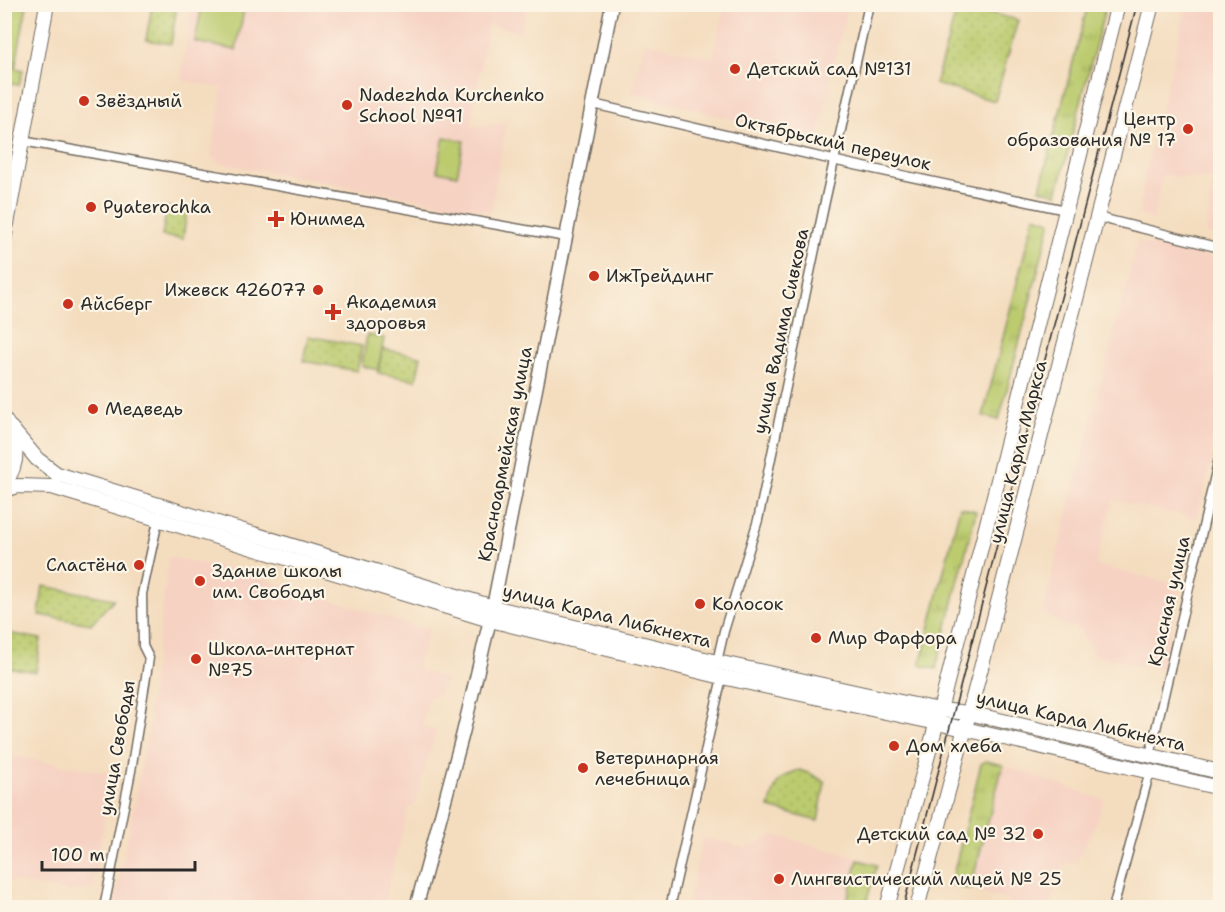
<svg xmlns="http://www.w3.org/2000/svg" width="1225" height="912" viewBox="0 0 1225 912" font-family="'Shantell Sans',sans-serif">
  <defs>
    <pattern id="grass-tufts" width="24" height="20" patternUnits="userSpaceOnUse" patternTransform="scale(1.5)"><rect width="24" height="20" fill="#bbcb6e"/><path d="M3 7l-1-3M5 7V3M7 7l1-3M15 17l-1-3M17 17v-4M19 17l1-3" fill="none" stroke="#a1ae5f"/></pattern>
    <pattern id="park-dots" width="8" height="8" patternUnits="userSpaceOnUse" patternTransform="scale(1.5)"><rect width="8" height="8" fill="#bbcb6e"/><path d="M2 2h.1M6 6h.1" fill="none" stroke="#a1ae5f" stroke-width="1.8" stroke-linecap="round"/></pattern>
  </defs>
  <rect width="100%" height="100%" fill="#fcf5e5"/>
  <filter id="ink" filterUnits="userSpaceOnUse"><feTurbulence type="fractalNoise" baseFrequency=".0167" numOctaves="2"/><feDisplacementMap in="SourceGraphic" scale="12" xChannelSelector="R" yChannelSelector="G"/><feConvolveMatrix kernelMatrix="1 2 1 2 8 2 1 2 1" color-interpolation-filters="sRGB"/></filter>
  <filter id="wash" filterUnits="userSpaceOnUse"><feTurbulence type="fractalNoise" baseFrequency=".008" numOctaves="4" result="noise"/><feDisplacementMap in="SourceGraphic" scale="24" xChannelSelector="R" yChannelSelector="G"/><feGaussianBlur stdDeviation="1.35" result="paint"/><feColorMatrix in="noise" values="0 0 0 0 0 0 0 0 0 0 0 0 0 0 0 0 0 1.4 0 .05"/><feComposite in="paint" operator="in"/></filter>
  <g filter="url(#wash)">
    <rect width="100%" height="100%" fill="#f4ddbf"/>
    <g fill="#f6d2c3">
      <polygon points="1187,4 1220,5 1220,170 1214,235 1206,234 1213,180 1163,175 1153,220 1139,215 1144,177"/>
      <polygon points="192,5 527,5 520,33 488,24 471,126 506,123 491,212 219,163 211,156 222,88 181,80"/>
      <polygon points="725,5 848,5 829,81 832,87 817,141 631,93 645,41 712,58"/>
      <polygon points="1137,242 1220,259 1220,426 1197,519 1113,500 1096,565 1181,586 1161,670 1093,655 1079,629 1061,624 1042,613"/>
      <polygon points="169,557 256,574 268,580 421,628 430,626 417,669 447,679 437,697 430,696 422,726 436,730 415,804 408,809 383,907 114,907 151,715 148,714"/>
      <polygon points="5,755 111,773 93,889 69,892 5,880"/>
      <polygon points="1003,765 1104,800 1094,827 1076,862 1064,864 1049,907 1008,907 1010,901 970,890"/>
      <polygon points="774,835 870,861 857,907 687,908 703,837 746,848"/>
    </g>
    <g fill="url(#grass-tufts)" stroke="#737b4c" stroke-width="1.5">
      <polygon points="1088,4 1106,5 1057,194 1040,189"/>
      <polygon points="5,5 27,5 15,68 23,70 19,85 5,83"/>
      <polygon points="1034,216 1051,221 999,420 983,416"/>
      <polygon points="960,507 976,511 936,669 920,665"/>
      <polygon points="986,761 1003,765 970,890 952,884 952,879 981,764"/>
      <polygon points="858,860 877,865 865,907 845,907"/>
    </g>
    <g fill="url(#park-dots)" stroke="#737b4c" stroke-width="1.5">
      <polygon points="152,5 177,5 171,44 146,40"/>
      <polygon points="958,5 1018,20 995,101 935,84"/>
      <polygon points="167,207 187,210 183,239 162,236"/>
      <polygon points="308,336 362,346 357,371 303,361"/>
      <polygon points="382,349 421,356 416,380 378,373"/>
      <polygon points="43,586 114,599 91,624 39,615"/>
      <polygon points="8,633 41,639 36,672 5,667"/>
      <path d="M 799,770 L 811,774 L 825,782 L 818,821 L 769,808 C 776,785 774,778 799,770 Z"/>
    </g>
    <g fill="#bbcb6e" stroke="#737b4c" stroke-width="1.5">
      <polygon points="202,5 245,5 236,50 195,42"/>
      <polygon points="444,137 464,141 457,175 437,171"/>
      <polygon points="367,335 384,338 378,370 362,366"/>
    </g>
  </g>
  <g filter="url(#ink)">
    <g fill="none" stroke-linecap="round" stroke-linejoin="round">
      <g stroke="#71695f" stroke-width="11">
        <g id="street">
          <polyline points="593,104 850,164 1066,210"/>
          <polyline points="22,141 566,237"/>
          <polyline points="1097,217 1220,248"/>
          <polyline points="717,662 724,631 758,520 824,206 869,4"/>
          <polyline points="1150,755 1220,454"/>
          <polyline points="104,908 131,771 149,658 143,646 142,594 159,516"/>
          <polyline points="670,908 722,677"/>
          <polyline points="1113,908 1150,771"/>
        </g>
      </g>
      <g stroke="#71695f" stroke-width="15">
        <polyline id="secondary" points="416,908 463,733 493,607 612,4"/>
      </g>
      <g stroke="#71695f" stroke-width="16">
        <g id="primary">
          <polyline points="4,240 47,4"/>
          <path d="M 4,419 C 19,439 20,464 4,484"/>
          <polyline points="11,428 37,459 57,474 493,607 717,662 905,703 940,710 969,713 1220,772"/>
          <polyline points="4,490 18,486 52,487 490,620 722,677 965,729 1220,788"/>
          <polyline points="887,908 940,710 1118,4"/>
          <polyline points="917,908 985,653 1152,4"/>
        </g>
      </g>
      <use href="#street" stroke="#fff" stroke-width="8"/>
      <use href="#secondary" stroke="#fff" stroke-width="12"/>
      <use href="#primary" stroke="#fff" stroke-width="14"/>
      <path stroke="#2b2b2b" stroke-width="1.5" d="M 903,908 C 983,607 1057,305 1137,4"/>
    </g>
  </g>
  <g fill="#c8321e" stroke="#fcf5e5" stroke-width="2">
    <circle cx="735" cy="69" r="6"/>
    <circle cx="84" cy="101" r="6"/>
    <circle cx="347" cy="105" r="6"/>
    <circle cx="1188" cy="129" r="6"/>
    <circle cx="91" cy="207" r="6"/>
    <path d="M273 210h6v6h6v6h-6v6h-6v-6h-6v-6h6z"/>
    <circle cx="594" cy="276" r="6"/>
    <circle cx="318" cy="290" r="6"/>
    <circle cx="68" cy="304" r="6"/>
    <path d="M330 303h6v6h6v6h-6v6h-6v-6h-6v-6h6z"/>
    <circle cx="93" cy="409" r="6"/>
    <circle cx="139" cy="565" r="6"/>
    <circle cx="200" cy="581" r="6"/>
    <circle cx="700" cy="604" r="6"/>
    <circle cx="816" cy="638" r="6"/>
    <circle cx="196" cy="659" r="6"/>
    <circle cx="894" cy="746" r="6"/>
    <circle cx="583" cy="768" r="6"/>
    <circle cx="1038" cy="834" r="6"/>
    <circle cx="779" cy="879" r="6"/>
  </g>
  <g text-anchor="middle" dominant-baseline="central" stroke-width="4.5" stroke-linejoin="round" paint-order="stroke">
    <g font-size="18" fill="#2b2b2b" stroke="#fcf5e5" text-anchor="start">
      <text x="747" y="69">Детский сад №131</text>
      <text x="359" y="95">Nadezhda Kurchenko<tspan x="359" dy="21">School №91</tspan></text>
      <text x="96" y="101">Звёздный</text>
      <text x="1176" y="119" text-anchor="end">Центр<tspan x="1176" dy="21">образования № 17</tspan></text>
      <text x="103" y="207">Pyaterochka</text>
      <text x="290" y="219">Юнимед</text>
      <text x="606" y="276">ИжТрейдинг</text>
      <text x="306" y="290" text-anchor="end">Ижевск 426077</text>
      <text x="346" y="302">Академия<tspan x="346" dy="21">здоровья</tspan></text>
      <text x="80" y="304">Айсберг</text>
      <text x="105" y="409">Медведь</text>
      <text x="127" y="565" text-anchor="end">Сластёна</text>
      <text x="212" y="571">Здание школы<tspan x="212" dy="21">им. Свободы</tspan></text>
      <text x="712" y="604">Колосок</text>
      <text x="828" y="638">Мир Фарфора</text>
      <text x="208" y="649">Школа-интернат<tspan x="208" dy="21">№75</tspan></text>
      <text x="906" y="746">Дом хлеба</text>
      <text x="595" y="758">Ветеринарная<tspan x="595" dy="21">лечебница</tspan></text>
      <text x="1026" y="834" text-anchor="end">Детский сад № 32</text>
      <text x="791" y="879">Лингвистический лицей № 25</text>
    </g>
    <g font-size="18" fill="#2b2b2b" stroke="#fcf5e5">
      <text transform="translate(833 142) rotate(13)">Октябрьский переулок</text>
      <text transform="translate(781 331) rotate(-78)">улица Вадима Сивкова</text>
      <text transform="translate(1018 452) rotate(-76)">улица Карла Маркса</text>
      <text transform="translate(505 454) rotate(-79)">Красноармейская улица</text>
      <text transform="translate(1169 601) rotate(-77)">Красная улица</text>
      <text transform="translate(607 616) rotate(14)">улица Карла Либкнехта</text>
      <text transform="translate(1081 721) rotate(13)">улица Карла Либкнехта</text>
      <text transform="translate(117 748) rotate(-80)">улица Свободы</text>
    </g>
  </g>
  <rect width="1225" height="912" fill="none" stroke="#fcf5e5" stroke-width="24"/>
  <path d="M42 861v9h153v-9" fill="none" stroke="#2b2b2b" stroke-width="3"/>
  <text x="51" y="861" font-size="18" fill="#2b2b2b" stroke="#fcf5e5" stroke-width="4.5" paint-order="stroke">100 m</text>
</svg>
